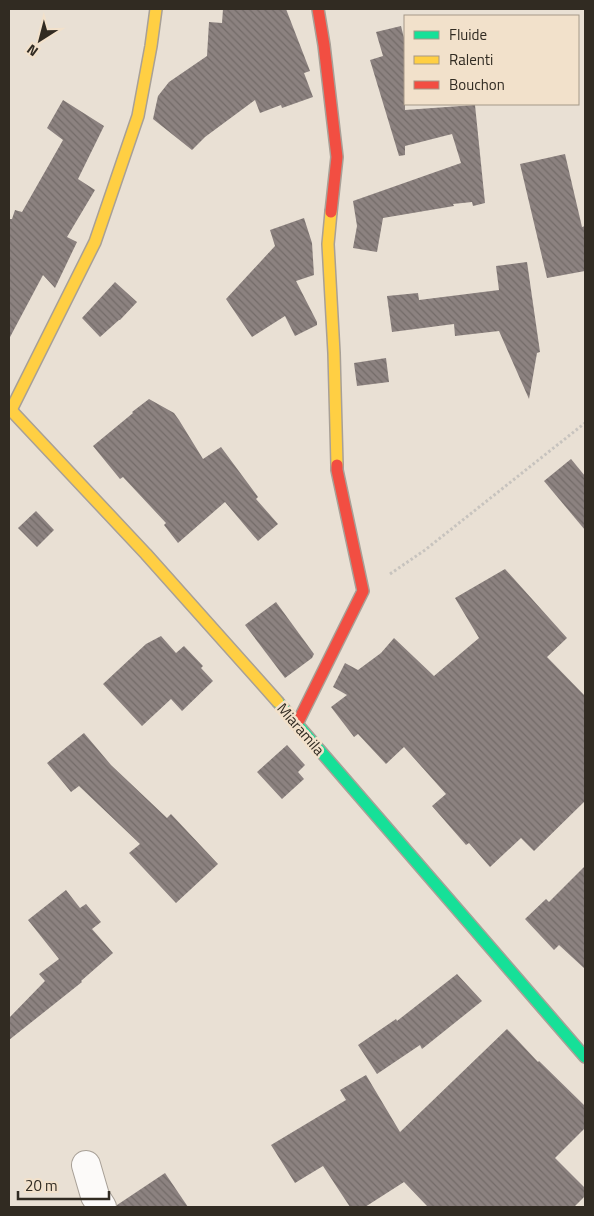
<svg xmlns="http://www.w3.org/2000/svg" width="594" height="1216" viewBox="0 0 594 1216" font-family="'Titillium Web',sans-serif">
  <defs>
    <pattern id="building-back-hatch" width="6" height="6" patternUnits="userSpaceOnUse" patternTransform="scale(1.25)"><rect width="6" height="6" fill="#8c8280"/><path d="M-1 5l2 2M0 0l6 6M5-1l2 2" fill="none" stroke="#736b68"/></pattern>
  </defs>
  <rect width="100%" height="100%" fill="#e9e0d4"/>
  <g fill="url(#building-back-hatch)">
    <polygon points="223,9 286,9 310,71 304,73 313,97 282,108 281,105 260,113 255,100 205,137 192,150 153,119 158,96 169,82 207,56 209,22 222,23"/>
    <polygon points="401,26 405,42 405,110 475,105 485,203 473,206 472,202 453,204 454,206 383,218 377,252 353,248 357,226 353,201 461,163 452,134 405,146 405,155 399,156 370,60 383,56 376,32"/>
    <polygon points="63,100 104,126 78,179 95,190 67,237 77,242 55,288 43,275 9,339 9,219 12,219 15,210 22,212 63,140 47,128"/>
    <polygon points="565,154 582,227 585,226 585,271 547,278 520,164"/>
    <polygon points="304,218 312,243 314,275 296,281 317,322 317,325 295,336 285,316 252,337 226,299 275,246 270,230"/>
    <polygon points="527,262 540,352 537,353 529,399 499,331 455,336 454,324 392,332 387,296 418,293 419,300 499,290 496,266"/>
    <polygon points="115,282 137,302 120,320 119,320 100,337 82,318"/>
    <polygon points="386,358 389,382 357,386 354,363"/>
    <polygon points="149,399 174,413 179,420 203,459 221,447 258,497 256,499 278,524 258,541 225,502 178,543 164,525 166,523 123,477 120,479 93,446 133,413 132,412"/>
    <polygon points="571,459 585,476 585,530 544,481"/>
    <polygon points="36,511 54,530 37,547 18,528"/>
    <polygon points="505,569 567,638 547,657 585,696 585,801 534,851 521,838 490,867 469,843 466,845 432,806 446,794 404,747 386,764 358,734 354,737 331,707 347,695 333,687 345,663 358,670 381,653 394,638 434,676 479,638 455,598"/>
    <polygon points="276,602 314,654 312,658 285,678 245,625"/>
    <polygon points="161,636 176,653 184,646 203,666 201,668 213,681 182,711 171,699 142,726 103,684 146,644"/>
    <polygon points="84,733 111,765 167,818 171,814 218,864 176,903 129,853 140,844 79,786 71,792 47,763"/>
    <polygon points="287,745 305,765 298,772 304,779 282,799 257,772"/>
    <polygon points="585,866 585,969 559,945 554,950 525,919 546,899 549,902"/>
    <polygon points="66,890 80,908 86,904 101,922 92,929 113,953 81,981 82,982 9,1040 9,1018 45,981 39,974 59,959 28,920"/>
    <polygon points="457,974 482,1001 422,1049 420,1045 377,1074 358,1045 396,1019 397,1021"/>
    <polygon points="507,1029 538,1062 539,1061 585,1106 585,1128 555,1158 585,1188 585,1196 574,1207 428,1207 404,1182 365,1207 350,1207 323,1166 295,1183 271,1145 346,1100 340,1090 366,1075 400,1132"/>
    <polygon points="165,1173 188,1207 117,1207 117,1205"/>
  </g>
  <g fill="none" stroke-linecap="round" stroke-linejoin="round">
    <g stroke="#a8a097" stroke-width="30">
      <polyline id="street" points="86,1165 95,1196 102,1207"/>
    </g>
    <g stroke="#a8a097" stroke-width="14">
      <polyline id="fast" points="278,702 585,1057"/>
    </g>
    <g stroke="#a8a097" stroke-width="14">
      <g id="slow">
        <polyline points="331,212 328,244 334,353 337,465"/>
        <polyline points="9,408 146,554 278,702"/>
        <polyline points="11,410 95,242 138,116 151,46 156,9"/>
      </g>
    </g>
    <g stroke="#a8a097" stroke-width="14">
      <g id="jam">
        <polyline points="318,9 324,45 337,157 331,212"/>
        <polyline points="297,724 363,591 337,470 337,465"/>
      </g>
    </g>
    <polyline stroke="#c7c3be" stroke-width="3" stroke-dasharray="2.5 2.5" stroke-linecap="butt" points="390,574 425,550 585,423"/>
    <use href="#street" stroke="#fcfaf9" stroke-width="28"/>
    <use href="#fast" stroke="#16e098" stroke-width="11"/>
    <use href="#slow" stroke="#ffcf43" stroke-width="11"/>
    <use href="#jam" stroke="#f24e42" stroke-width="11"/>
  </g>
  <g text-anchor="middle" dominant-baseline="central" stroke-width="5" stroke-linejoin="round" paint-order="stroke">
    <g font-size="15" fill="#312b22" stroke="#f2e1cb">
      <text transform="translate(301 729) rotate(49)">Miaramila</text>
    </g>
  </g>
  <rect width="594" height="1216" fill="none" stroke="#312b22" stroke-width="20"/>
  <rect x="404" y="15" width="175" height="90" fill="#f2e1cb" stroke="#a59887"/>
  <rect x="414" y="31" width="25" height="8" fill="#16e098" stroke="#a59887"/>
  <text x="449" y="40" font-size="15" fill="#312b22">Fluide</text>
  <rect x="414" y="56" width="25" height="8" fill="#ffcf43" stroke="#a59887"/>
  <text x="449" y="65" font-size="15" fill="#312b22">Ralenti</text>
  <rect x="414" y="81" width="25" height="8" fill="#f24e42" stroke="#a59887"/>
  <text x="449" y="90" font-size="15" fill="#312b22">Bouchon</text>
  <g transform="translate(40 40) rotate(216)" stroke="#f2e1cb" stroke-width="4" paint-order="stroke">
  <path d="M0-4L9 19L0 12L-9 19Z" fill="#312b22"/>
  <text y="-8" font-size="14" font-weight="bold" text-anchor="middle" fill="#312b22">N</text>
  </g>
  <path d="M18 1191v8h91v-8" fill="none" stroke="#312b22" stroke-width="2.5"/>
  <text x="25" y="1191" font-size="15" fill="#312b22" stroke="#f2e1cb" stroke-width="4" paint-order="stroke">20 m</text>
</svg>
